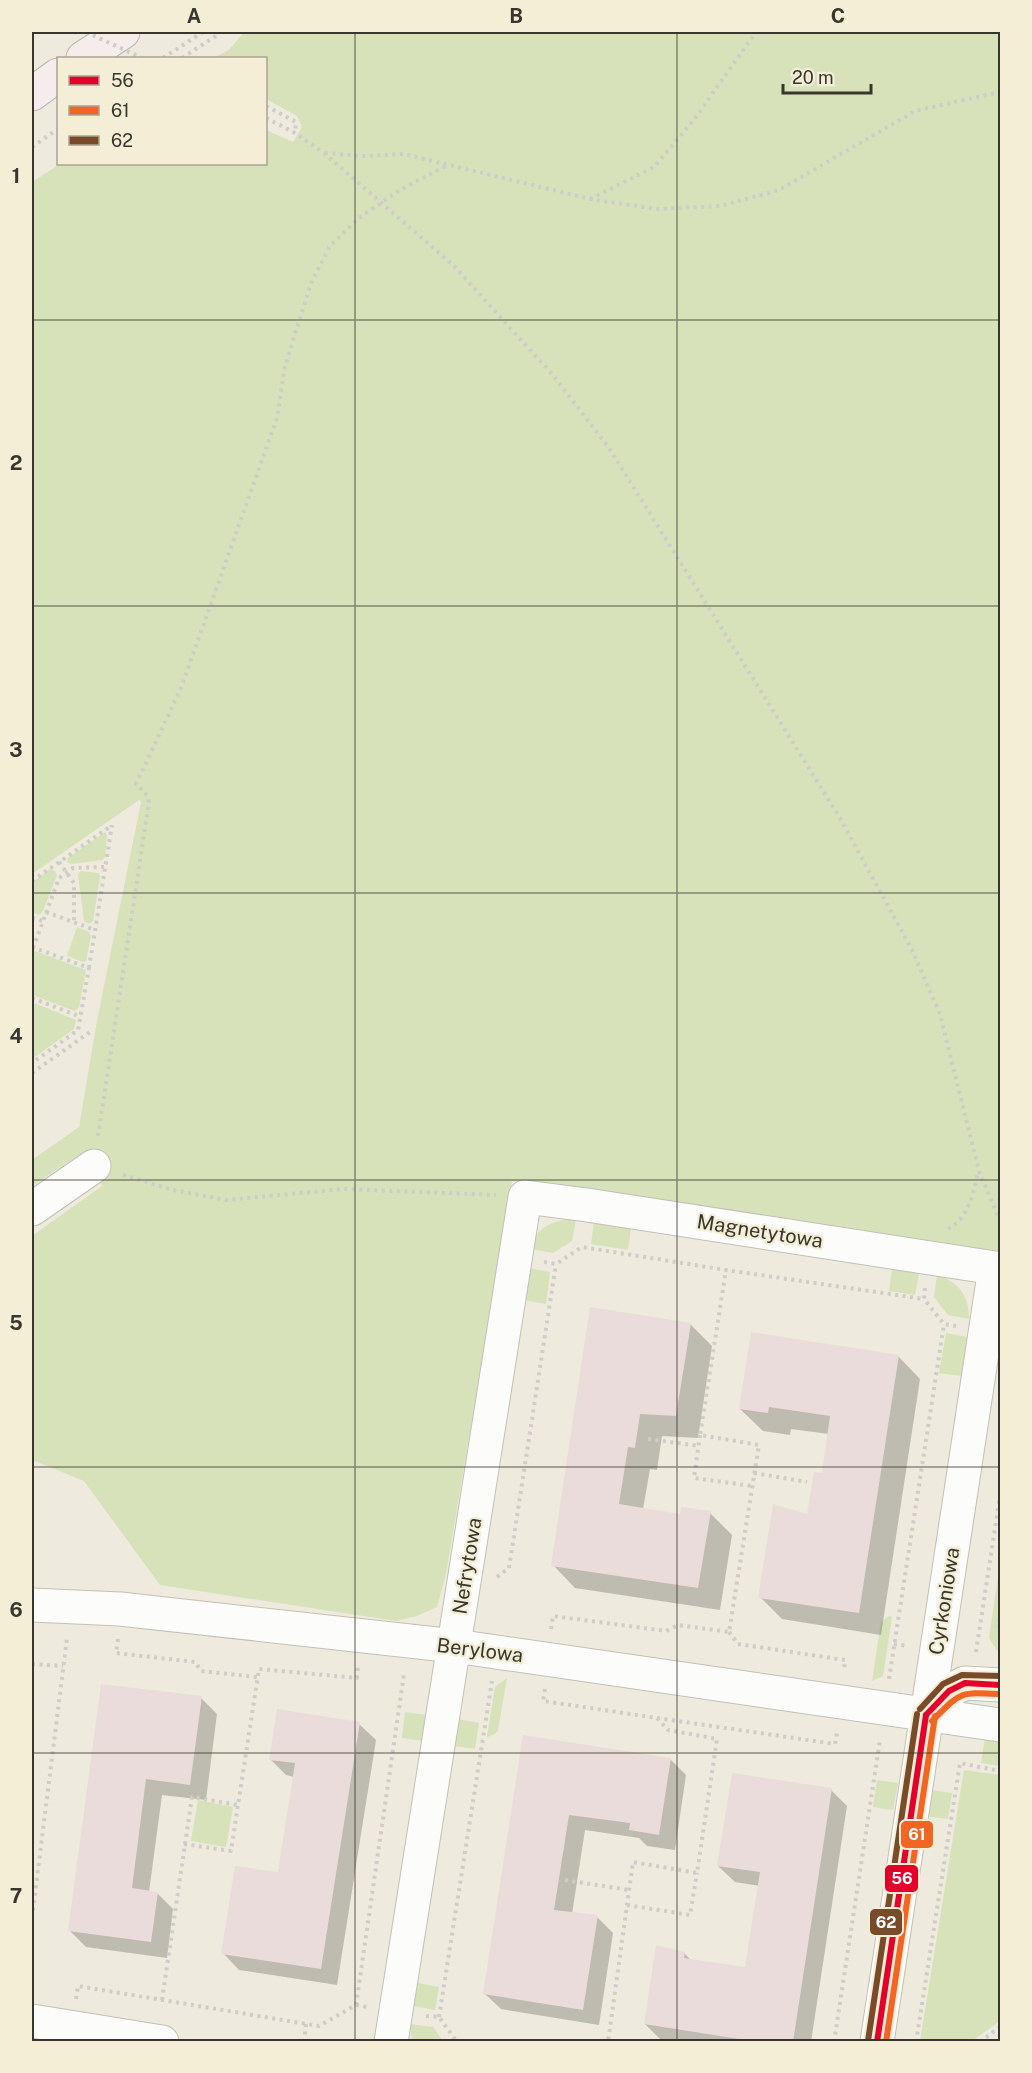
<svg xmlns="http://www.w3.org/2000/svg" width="1032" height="2073" viewBox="0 0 1032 2073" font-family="'Public Sans',sans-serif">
  <rect width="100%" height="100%" fill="#eeeadd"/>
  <g fill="#d7e2ba">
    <polygon points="244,32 1000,32 1000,1255 512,1181 446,1574 437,1607 417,1616 396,1621 160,1585 84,1481 35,1461 32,1463 32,1236 102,1186 101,1182 80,1154 32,1186 32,1160 79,1127 97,1021 141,802 139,800 32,874 32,182 60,164 266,164 266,130 293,142 302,127 297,116 266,99 266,58 213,58 229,50"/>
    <polygon points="105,832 107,835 105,857 102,860 72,864 67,862 68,858"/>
    <polygon points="50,869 55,871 57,875 43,911 39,915 32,912 32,883"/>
    <polygon points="81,871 99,873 100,877 93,921 89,924 84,921 78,874"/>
    <polygon points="77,927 89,932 91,936 86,961 83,962 67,956"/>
    <polygon points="32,950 86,970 79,1007 75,1011 32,995"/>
    <polygon points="32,1002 76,1020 74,1029 32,1059"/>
    <path d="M 570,1219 L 576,1220 L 572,1241 L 553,1253 L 531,1249 C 534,1229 551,1221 570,1219 Z"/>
    <polygon points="594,1222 631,1228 628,1250 591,1244"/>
    <polygon points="528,1268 550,1272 546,1304 524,1300"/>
    <polygon points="892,1269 919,1273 915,1295 889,1291"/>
    <path d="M 937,1275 C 959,1282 969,1296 969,1319 L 948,1315 L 934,1297 Z"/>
    <polygon points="946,1333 967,1337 961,1376 939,1373"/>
    <polygon points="1000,1563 1000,1655 989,1638"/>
    <polygon points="889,1616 892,1617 883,1676 872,1681 881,1622"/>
    <polygon points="507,1678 498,1730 495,1734 487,1737 495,1687"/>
    <polygon points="405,1712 427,1715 423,1741 402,1738"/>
    <polygon points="458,1719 479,1723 475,1749 454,1746"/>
    <polygon points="985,1738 1000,1743 1000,1766 981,1763"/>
    <polygon points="964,1770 1000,1775 1000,2021 972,2041 920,2041"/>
    <polygon points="877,1780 898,1783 893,1810 873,1807"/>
    <polygon points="930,1790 952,1793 948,1819 926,1816"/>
    <polygon points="198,1800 233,1807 226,1847 191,1841"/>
    <polygon points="418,1983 439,1987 435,2010 414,2006"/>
    <polygon points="410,2024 433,2027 443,2041 412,2041"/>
  </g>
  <g fill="#0003">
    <polygon points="690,1324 712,1346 698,1438 662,1436 657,1470 650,1469 643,1509 681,1515 710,1513 732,1535 720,1610 575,1588 553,1565"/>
    <polygon points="898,1356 920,1379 881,1635 782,1619 760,1597 809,1516 823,1475 829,1434 791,1429 790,1435 763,1431 740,1409"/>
    <polygon points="102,1685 201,1698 217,1714 206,1800 162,1795 149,1892 157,1893 173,1909 167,1958 86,1947 69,1930"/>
    <polygon points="359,1724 376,1740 337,1985 239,1970 223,1953 279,1873 294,1777 286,1775 270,1759"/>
    <polygon points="524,1737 670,1759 686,1775 675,1850 647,1846 639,1838 585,1830 572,1914 597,1917 613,1933 599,2025 501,2009 484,1993"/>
    <polygon points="831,1790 847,1806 811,2042 672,2042 661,2040 645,2024 684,1953 692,1961 747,1969 760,1886 735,1882 718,1866"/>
  </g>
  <g fill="#eadcdb">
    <polygon points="590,1307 691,1323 676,1416 640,1414 635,1448 628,1447 619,1504 680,1514 681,1507 711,1511 698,1588 551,1566"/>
    <polygon points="751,1332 899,1355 859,1613 758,1598 773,1504 807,1514 814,1472 822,1473 830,1416 769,1407 768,1413 739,1409"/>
    <polygon points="101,1684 202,1696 190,1785 146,1779 132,1888 158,1892 151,1942 68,1931"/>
    <polygon points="277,1709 360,1722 321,1969 221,1954 235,1866 278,1872 295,1763 269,1760"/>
    <polygon points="523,1735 671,1758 659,1835 629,1830 630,1823 569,1815 554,1910 598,1915 583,2010 483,1994"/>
    <polygon points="732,1773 832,1788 793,2042 758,2042 644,2024 656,1945 685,1952 684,1958 745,1967 760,1872 717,1866"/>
  </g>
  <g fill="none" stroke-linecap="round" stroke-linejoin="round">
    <g stroke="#c3c0b6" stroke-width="35">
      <g id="minor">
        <polyline points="32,1209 94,1166"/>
        <polyline points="32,1605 120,1609 455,1646 1000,1725"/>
        <polyline points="926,1715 949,1691 965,1683 1000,1685"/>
        <polyline points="32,2021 162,2042"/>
        <polyline points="391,2042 525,1197 587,1205 995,1268 877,2042"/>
      </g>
    </g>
    <g stroke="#c2b5b0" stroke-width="35">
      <g id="major">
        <polyline points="83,58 123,32"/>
        <polyline points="32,94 58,75"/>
      </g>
    </g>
    <g stroke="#cecdc8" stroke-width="4" stroke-dasharray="3 4.5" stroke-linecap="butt">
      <polyline points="163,58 203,32"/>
      <polyline points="182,58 219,34 217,32"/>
      <polyline points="266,106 296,122 295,133"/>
      <polyline points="266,118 295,133 324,153 454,266 552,374 609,448 840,818 912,950 940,1014 979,1171 1000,1221"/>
      <polyline points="32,147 58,129"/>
      <polyline points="325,153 362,156 404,154 590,199 657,209 720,206 779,190 915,111 1000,92"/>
      <polyline points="590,199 654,167 693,121 756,32"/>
      <polyline points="59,862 74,883 74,922"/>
      <polyline points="32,881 111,826"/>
      <polyline points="46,912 95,930"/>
      <polyline points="32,918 43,921"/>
      <polyline points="32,947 89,968 78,1030 32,1063"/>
      <polyline points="33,948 59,878 73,868 105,867"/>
      <polyline points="89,968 112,825"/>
      <polyline points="32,998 81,1017"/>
      <polyline points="32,1073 90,1032"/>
      <polyline points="98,1136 149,802 145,792 136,784 181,688 277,418 285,366 311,283 330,246 359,218 400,190 446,166"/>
      <polyline points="123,1175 173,1190 226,1200 343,1189 496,1195"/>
      <path d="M 948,1229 C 968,1219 974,1192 978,1171"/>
      <polyline points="544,1262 556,1264 582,1247 726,1270 924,1299"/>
      <polyline points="925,1288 924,1299 944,1324 956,1326"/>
      <polyline points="700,1435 694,1478 752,1486"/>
      <polyline points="648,1439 699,1446"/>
      <polyline points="754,1473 807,1482"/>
      <polyline points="497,1577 509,1568 556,1264"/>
      <polyline points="1000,1618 999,1622 1000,1633"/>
      <polyline points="551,1629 553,1616 666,1631 678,1625 729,1632 759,1445 700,1435 726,1270"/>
      <polyline points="729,1632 738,1644 845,1660 844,1671"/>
      <polyline points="118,1639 116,1653 195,1662 201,1671 257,1677"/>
      <polyline points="894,1644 908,1646"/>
      <polyline points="976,1652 1000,1496"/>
      <polyline points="32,1664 63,1666"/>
      <polyline points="889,1679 944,1324"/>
      <polyline points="545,1689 543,1701 657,1718 668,1730 717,1739 697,1873 633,1862 608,2042"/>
      <polyline points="657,1718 835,1744 837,1733"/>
      <polyline points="184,1844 231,1851 238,1805"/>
      <polyline points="565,1880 629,1890"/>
      <polyline points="627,1905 690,1915 697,1873"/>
      <polyline points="32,1918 67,1638"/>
      <polyline points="76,1999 78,1986 319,2026 356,2005 367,2007"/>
      <polyline points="162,2000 192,1797 238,1805 259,1669 357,1678 358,1664"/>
      <polyline points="356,2005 404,1674 402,1672"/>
      <polyline points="426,2016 439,2017 457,2042"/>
      <polyline points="439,2017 492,1681"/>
      <polyline points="304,2042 306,2024"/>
      <polyline points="834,2042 880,1740"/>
      <polyline points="916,2042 960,1763 1000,1771"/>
      <polyline points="980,2042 1000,2027"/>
    </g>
    <use href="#minor" stroke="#fcfcfa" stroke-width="33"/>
    <use href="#major" stroke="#f4edec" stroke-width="33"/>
    <polyline stroke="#cecdc8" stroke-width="4" stroke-dasharray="3 4.5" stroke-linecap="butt" points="86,32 142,58"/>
    <g stroke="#f4eed7" stroke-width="10">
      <g id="bus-1">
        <polyline points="926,1715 949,1691 965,1683 1000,1685"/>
        <polyline points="877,2042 926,1715"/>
      </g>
    </g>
    <g stroke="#f4eed7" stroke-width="10">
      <g id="bus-2">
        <path d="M 932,1721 C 961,1692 958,1692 999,1694"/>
        <polyline points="886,2042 935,1716"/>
      </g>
    </g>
    <g stroke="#f4eed7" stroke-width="10">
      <g id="bus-3">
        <polyline points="920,1709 943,1684 962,1675 1000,1676"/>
        <polyline points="868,2041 917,1714"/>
      </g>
    </g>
    <use href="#bus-1" stroke="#e4002b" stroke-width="6"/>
    <use href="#bus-2" stroke="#f26522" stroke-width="6"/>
    <use href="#bus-3" stroke="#7a4b2a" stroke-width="6"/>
  </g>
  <path fill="none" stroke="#38362d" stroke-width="1.5" stroke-opacity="0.55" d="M 355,32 L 355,2042M 677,32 L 677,2042M 32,320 L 1000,320M 32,606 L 1000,606M 32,893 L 1000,893M 32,1180 L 1000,1180M 32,1467 L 1000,1467M 32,1753 L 1000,1753"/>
  <g text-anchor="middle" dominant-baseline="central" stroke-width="4.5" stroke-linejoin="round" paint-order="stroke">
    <g font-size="20" fill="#38362d" stroke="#f4eed7">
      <text transform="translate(760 1231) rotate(9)">Magnetytowa</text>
      <text transform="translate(467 1566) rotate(-81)">Nefrytowa</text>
      <text transform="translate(944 1601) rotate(-81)">Cyrkoniowa</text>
      <text transform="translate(480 1650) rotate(7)">Berylowa</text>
    </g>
  </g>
  <g stroke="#f4eed7" stroke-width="2">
    <rect x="900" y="1820" width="34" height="29" rx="6" fill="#f26522"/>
    <rect x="884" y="1864" width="35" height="29" rx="6" fill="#e4002b"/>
    <rect x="869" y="1908" width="34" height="28" rx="6" fill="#7a4b2a"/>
  </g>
  <g font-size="16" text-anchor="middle" font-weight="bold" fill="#fff">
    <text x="917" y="1840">61</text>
    <text x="902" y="1884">56</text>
    <text x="886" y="1928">62</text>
  </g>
  <rect width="1032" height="2073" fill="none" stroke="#f4eed7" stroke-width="66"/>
  <rect x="57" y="57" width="210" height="108" fill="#f4eed7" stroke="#a9a493" stroke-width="1.5"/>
  <rect x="69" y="76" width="30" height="9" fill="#e4002b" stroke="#a9a493" stroke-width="1.5"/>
  <text x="111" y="87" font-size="18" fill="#38362d">56</text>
  <rect x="69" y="106" width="30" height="9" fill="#f26522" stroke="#a9a493" stroke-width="1.5"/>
  <text x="111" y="117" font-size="18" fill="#38362d">61</text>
  <rect x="69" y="136" width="30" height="9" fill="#7a4b2a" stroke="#a9a493" stroke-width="1.5"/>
  <text x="111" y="147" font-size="18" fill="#38362d">62</text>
  <path d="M783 84v9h88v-9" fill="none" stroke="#38362d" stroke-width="3"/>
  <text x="792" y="84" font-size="18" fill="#38362d" stroke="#f4eed7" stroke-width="4.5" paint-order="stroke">20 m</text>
  <rect x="33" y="33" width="966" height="2007" fill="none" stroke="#38362d" stroke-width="2"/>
  <g font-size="20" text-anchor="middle" font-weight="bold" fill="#38362d">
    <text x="194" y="23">A</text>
    <text x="516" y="23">B</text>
    <text x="838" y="23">C</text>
    <text x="16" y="183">1</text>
    <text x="16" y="470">2</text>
    <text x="16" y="757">3</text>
    <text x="16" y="1043">4</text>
    <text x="16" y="1330">5</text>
    <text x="16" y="1617">6</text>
    <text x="16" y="1903">7</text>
  </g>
</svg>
